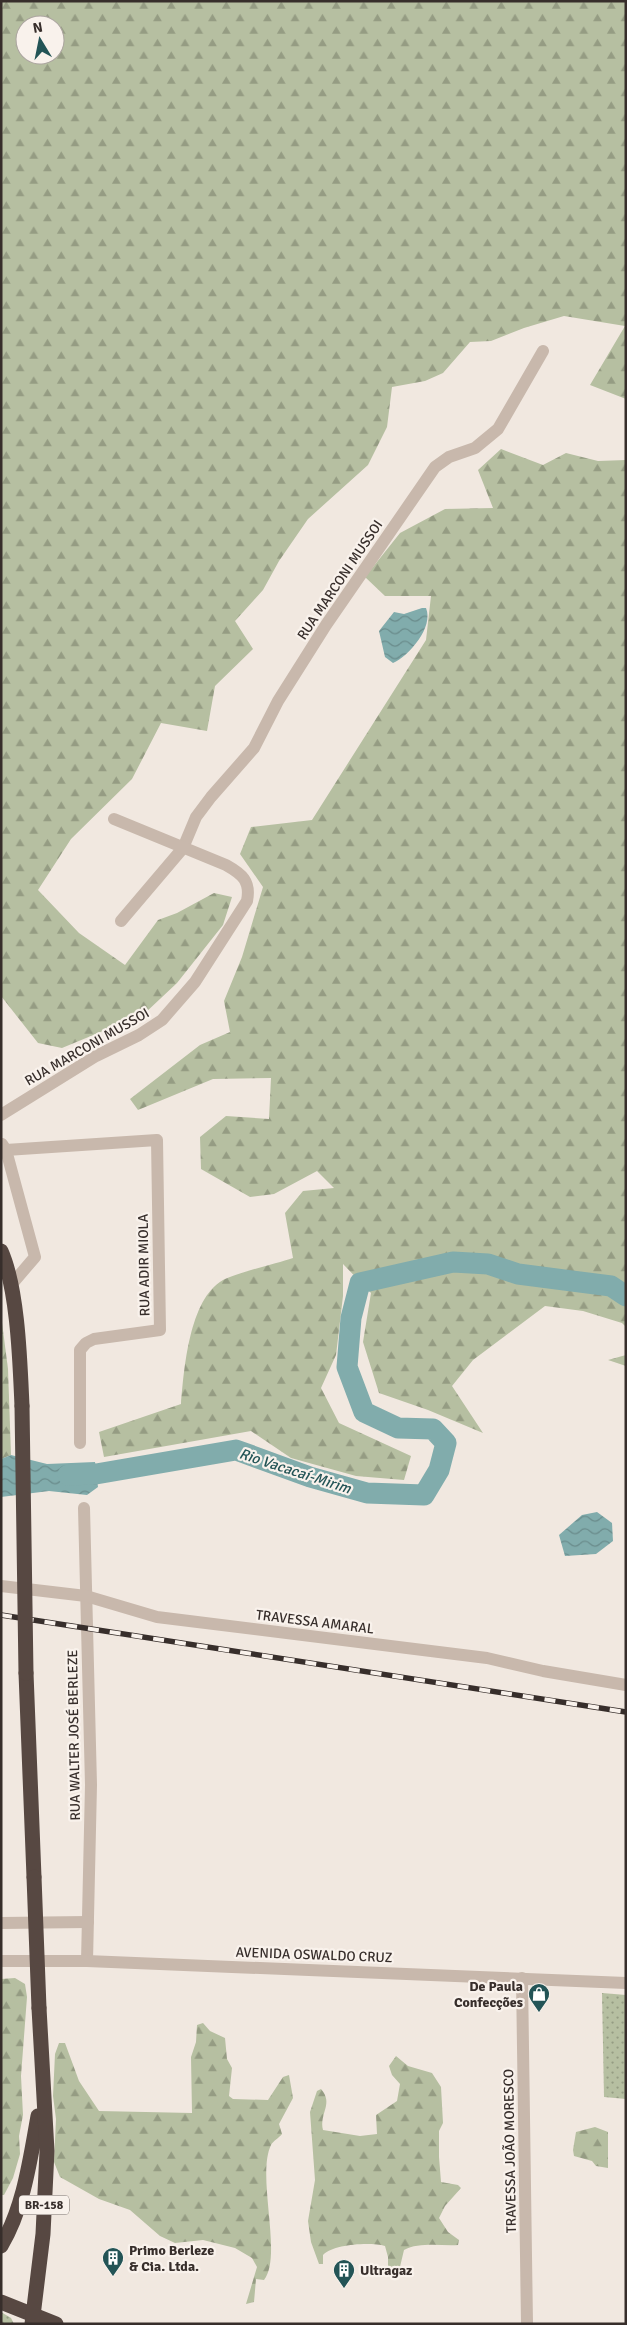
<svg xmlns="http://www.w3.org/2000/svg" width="627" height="2325" viewBox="0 0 627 2325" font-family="Signika,sans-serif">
  <defs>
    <pattern id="grass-dots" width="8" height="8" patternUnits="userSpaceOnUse" patternTransform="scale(1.25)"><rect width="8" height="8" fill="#b6bfa1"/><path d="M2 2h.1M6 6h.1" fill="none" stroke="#959c83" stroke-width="1.8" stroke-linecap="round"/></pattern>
    <pattern id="forest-firs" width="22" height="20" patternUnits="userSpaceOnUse" patternTransform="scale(1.25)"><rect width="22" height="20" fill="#b6bfa1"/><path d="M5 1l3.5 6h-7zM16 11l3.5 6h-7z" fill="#959c83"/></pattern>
    <pattern id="water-waves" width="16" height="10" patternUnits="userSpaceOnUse" patternTransform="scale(1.25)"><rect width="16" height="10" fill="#81acac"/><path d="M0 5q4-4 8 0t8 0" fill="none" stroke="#6a8c8c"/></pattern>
  </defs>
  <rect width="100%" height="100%" fill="#f1e8e0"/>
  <g fill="url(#grass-dots)">
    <polygon points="602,1993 626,1995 626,2099 604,2097"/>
    <polygon points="1,2312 11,2318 14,2324 1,2324"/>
  </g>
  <g fill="url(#forest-firs)" fill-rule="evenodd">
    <path d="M 1,1 L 626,1 L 626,399 L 590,385 L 625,326 L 564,316 L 524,328 L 491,341 L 470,342 L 443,373 L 425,381 L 392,387 L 387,427 L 368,465 L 308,519 L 279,561 L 263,590 L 235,621 L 253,649 L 215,686 L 207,731 L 161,723 L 132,779 L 71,839 L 38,890 L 79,933 L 125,965 L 158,920 L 177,913 L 214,893 L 232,897 L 223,925 L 177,983 L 144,1014 L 62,1048 L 38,1043 L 1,996 ZM 25,25 L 55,25 L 55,55 L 25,55 Z"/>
    <path d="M 501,449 L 543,465 L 566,453 L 598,461 L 626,460 L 626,1327 L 622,1323 L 583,1311 L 545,1306 L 473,1360 L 452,1386 L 483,1433 L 428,1410 L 379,1393 L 363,1342 L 371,1293 L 343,1264 L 343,1296 L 336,1355 L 321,1388 L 339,1423 L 411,1456 L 404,1480 L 356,1476 L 291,1458 L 251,1431 L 104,1457 L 99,1432 L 181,1404 C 184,1370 189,1299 223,1280 C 239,1272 275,1264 293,1258 L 285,1213 L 303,1191 L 334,1188 L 317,1171 L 274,1194 L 250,1197 L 201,1169 L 200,1137 L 226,1116 L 269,1119 L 271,1078 L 213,1079 L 138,1110 L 130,1099 L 200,1045 L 230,1032 L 224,1001 L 242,957 L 263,887 L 240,854 L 251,827 L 312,820 L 426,640 L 431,596 L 385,596 L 365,577 L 400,533 L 445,509 L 493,508 L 478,470 Z"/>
    <polygon points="1,1315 8,1369 11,1455 1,1459"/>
    <polygon points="626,1355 626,1366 608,1360"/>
    <polygon points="15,1978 25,1984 27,1997 21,2076 23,2115 19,2136 20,2154 13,2178 4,2195 1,2195 1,1979"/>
    <path d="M 203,2023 L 210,2031 L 225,2038 L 227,2059 L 232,2068 L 229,2096 L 233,2099 L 268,2100 L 283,2077 L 289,2075 L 293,2098 L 279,2124 L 282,2134 C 279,2138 273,2141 271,2145 C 256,2176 283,2256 264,2280 L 256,2279 L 254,2302 L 246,2304 L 257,2267 L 252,2258 L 235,2248 L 203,2240 L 175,2243 L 160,2236 L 130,2210 L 99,2199 L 60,2177 L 54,2162 L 56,2119 L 53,2096 L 55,2054 L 59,2043 L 65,2043 L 79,2081 L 99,2111 L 192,2113 L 191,2057 L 196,2042 L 197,2025 Z"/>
    <path d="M 396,2056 L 408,2066 L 432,2073 L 441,2087 L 443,2123 L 439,2131 L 439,2157 L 441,2182 L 458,2185 L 461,2188 L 445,2206 L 439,2218 L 448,2232 L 459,2240 L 458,2245 C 441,2246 419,2242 404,2250 L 399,2271 L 388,2269 L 388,2257 L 385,2246 C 370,2242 334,2244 323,2255 L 323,2264 L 319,2264 L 311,2242 L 308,2221 L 315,2180 L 310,2112 L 317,2091 L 321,2089 C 334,2104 319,2113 323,2130 L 360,2136 L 377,2134 L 376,2115 L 397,2101 L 400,2084 L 392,2075 L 389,2066 Z"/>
    <polygon points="595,2127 608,2132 608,2168 596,2166 592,2161 574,2156 573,2150 576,2132"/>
  </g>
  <g fill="url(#water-waves)">
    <path d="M 422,608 L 426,608 C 434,627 409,656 393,663 L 385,657 L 379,631 L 394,612 L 404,614 Z"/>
    <polygon points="11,1455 47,1464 95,1462 98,1487 87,1495 49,1491 1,1497 1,1459"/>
    <polygon points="597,1512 612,1523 613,1541 596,1554 565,1556 559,1535 582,1515"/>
  </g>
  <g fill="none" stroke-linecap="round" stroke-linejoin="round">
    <polyline stroke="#81acac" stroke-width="21" points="68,1475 96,1474 236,1450 310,1477 367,1493 424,1495 439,1470 446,1443 433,1429 398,1428 364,1412 347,1367 351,1318 360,1283 453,1262 488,1264 518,1274 611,1286 626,1296"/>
    <g stroke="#c8b8ac" stroke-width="12">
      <polyline points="121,921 183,848 196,817 211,797 254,748 278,701 326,625 435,467 449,457 475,448 498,429 543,351"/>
      <path d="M 1,1115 L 96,1056 L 139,1035 L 162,1020 L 195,982 L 247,901 C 251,881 242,874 226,865 L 114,819"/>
      <polyline points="2,1144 6,1150 35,1257 11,1285"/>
      <polyline points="1,1152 6,1150 157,1140 160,1330 94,1339 86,1343 80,1350 80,1443"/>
      <polyline points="84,1508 91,1785 87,1961"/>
      <polyline points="1,1586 86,1596 157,1617 487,1658 543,1671 626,1685"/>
      <polyline points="1,1923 88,1922"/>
      <polyline points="1,1961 87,1961 626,1983"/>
      <polyline points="522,1978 527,2324"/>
    </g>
    <g stroke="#574842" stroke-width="15">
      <path d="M 1,1251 C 18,1289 20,1363 22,1406"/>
      <polyline points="26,1673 34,1877"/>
      <path d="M 1,2246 C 24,2207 30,2160 38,2116"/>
      <polyline points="1,2302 56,2324"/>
      <polyline points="32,2324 43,2234 47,2151 39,2008"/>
    </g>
    <g stroke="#372e2b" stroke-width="5.5">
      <polyline id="rail" points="1,1615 626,1712"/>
    </g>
    <use href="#rail" stroke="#f9f2ec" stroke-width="4" stroke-dasharray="11" stroke-linecap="butt"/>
    <g stroke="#574842" stroke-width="15">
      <polyline points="22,1406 26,1673"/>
      <polyline points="34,1877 39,2008"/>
    </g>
  </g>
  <defs>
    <g id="shop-pin" transform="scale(1.125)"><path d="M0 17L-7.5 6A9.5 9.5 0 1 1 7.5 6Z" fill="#235456" stroke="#f9f2ec"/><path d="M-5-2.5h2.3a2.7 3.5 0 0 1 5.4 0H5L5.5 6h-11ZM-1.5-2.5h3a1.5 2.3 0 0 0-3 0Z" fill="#fff"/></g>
    <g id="building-pin" transform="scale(1.125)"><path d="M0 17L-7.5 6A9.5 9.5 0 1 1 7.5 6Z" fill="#235456" stroke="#f9f2ec"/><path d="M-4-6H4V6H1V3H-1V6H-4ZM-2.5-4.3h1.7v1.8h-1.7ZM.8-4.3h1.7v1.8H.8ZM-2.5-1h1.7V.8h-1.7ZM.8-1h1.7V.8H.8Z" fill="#fff"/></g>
  </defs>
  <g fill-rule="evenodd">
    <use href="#shop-pin" x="539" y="1994"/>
    <use href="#building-pin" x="113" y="2258"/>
    <use href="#building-pin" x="344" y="2270"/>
  </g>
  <g text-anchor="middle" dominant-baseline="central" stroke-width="4.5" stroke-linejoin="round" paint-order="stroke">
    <rect fill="#f9f2ec" stroke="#716965" stroke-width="1" x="19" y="2195.5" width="50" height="19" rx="4"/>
    <g font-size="12" font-weight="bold" fill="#372e2b">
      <text x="44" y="2205">BR-158</text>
    </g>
    <g font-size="14" fill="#372e2b" stroke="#f9f2ec">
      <text transform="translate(340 580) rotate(-56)">RUA MARCONI MUSSOI</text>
      <text transform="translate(87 1047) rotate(-30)">RUA MARCONI MUSSOI</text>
      <text transform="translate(144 1265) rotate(-91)">RUA ADIR MIOLA</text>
      <text transform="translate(315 1622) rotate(7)">TRAVESSA AMARAL</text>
      <text transform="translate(74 1735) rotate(-91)">RUA WALTER JOSÉ BERLEZE</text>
      <text transform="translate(314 1955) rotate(2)">AVENIDA OSWALDO CRUZ</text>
      <text transform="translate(510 2151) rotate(-91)">TRAVESSA JOÃO MORESCO</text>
    </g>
    <g font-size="14" font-weight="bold" fill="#372e2b" stroke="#f9f2ec" text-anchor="start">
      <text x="523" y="1986" text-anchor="end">De Paula<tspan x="523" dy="16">Confecções</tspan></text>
      <text x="129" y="2250">Primo Berleze<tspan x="129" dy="16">&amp; Cia. Ltda.</tspan></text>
      <text x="360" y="2270">Ultragaz</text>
    </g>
    <g font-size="15" font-style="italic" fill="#235456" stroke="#f9f2ec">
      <text transform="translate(295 1471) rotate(18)">Rio Vacacaí-Mirim</text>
    </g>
  </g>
  <rect width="627" height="2325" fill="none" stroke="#372e2b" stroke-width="5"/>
  <g transform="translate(40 40) rotate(350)"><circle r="24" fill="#f9f2ec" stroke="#aba49f"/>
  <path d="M0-4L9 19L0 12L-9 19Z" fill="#235456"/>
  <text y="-8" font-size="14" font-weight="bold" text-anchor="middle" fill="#372e2b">N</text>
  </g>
</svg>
